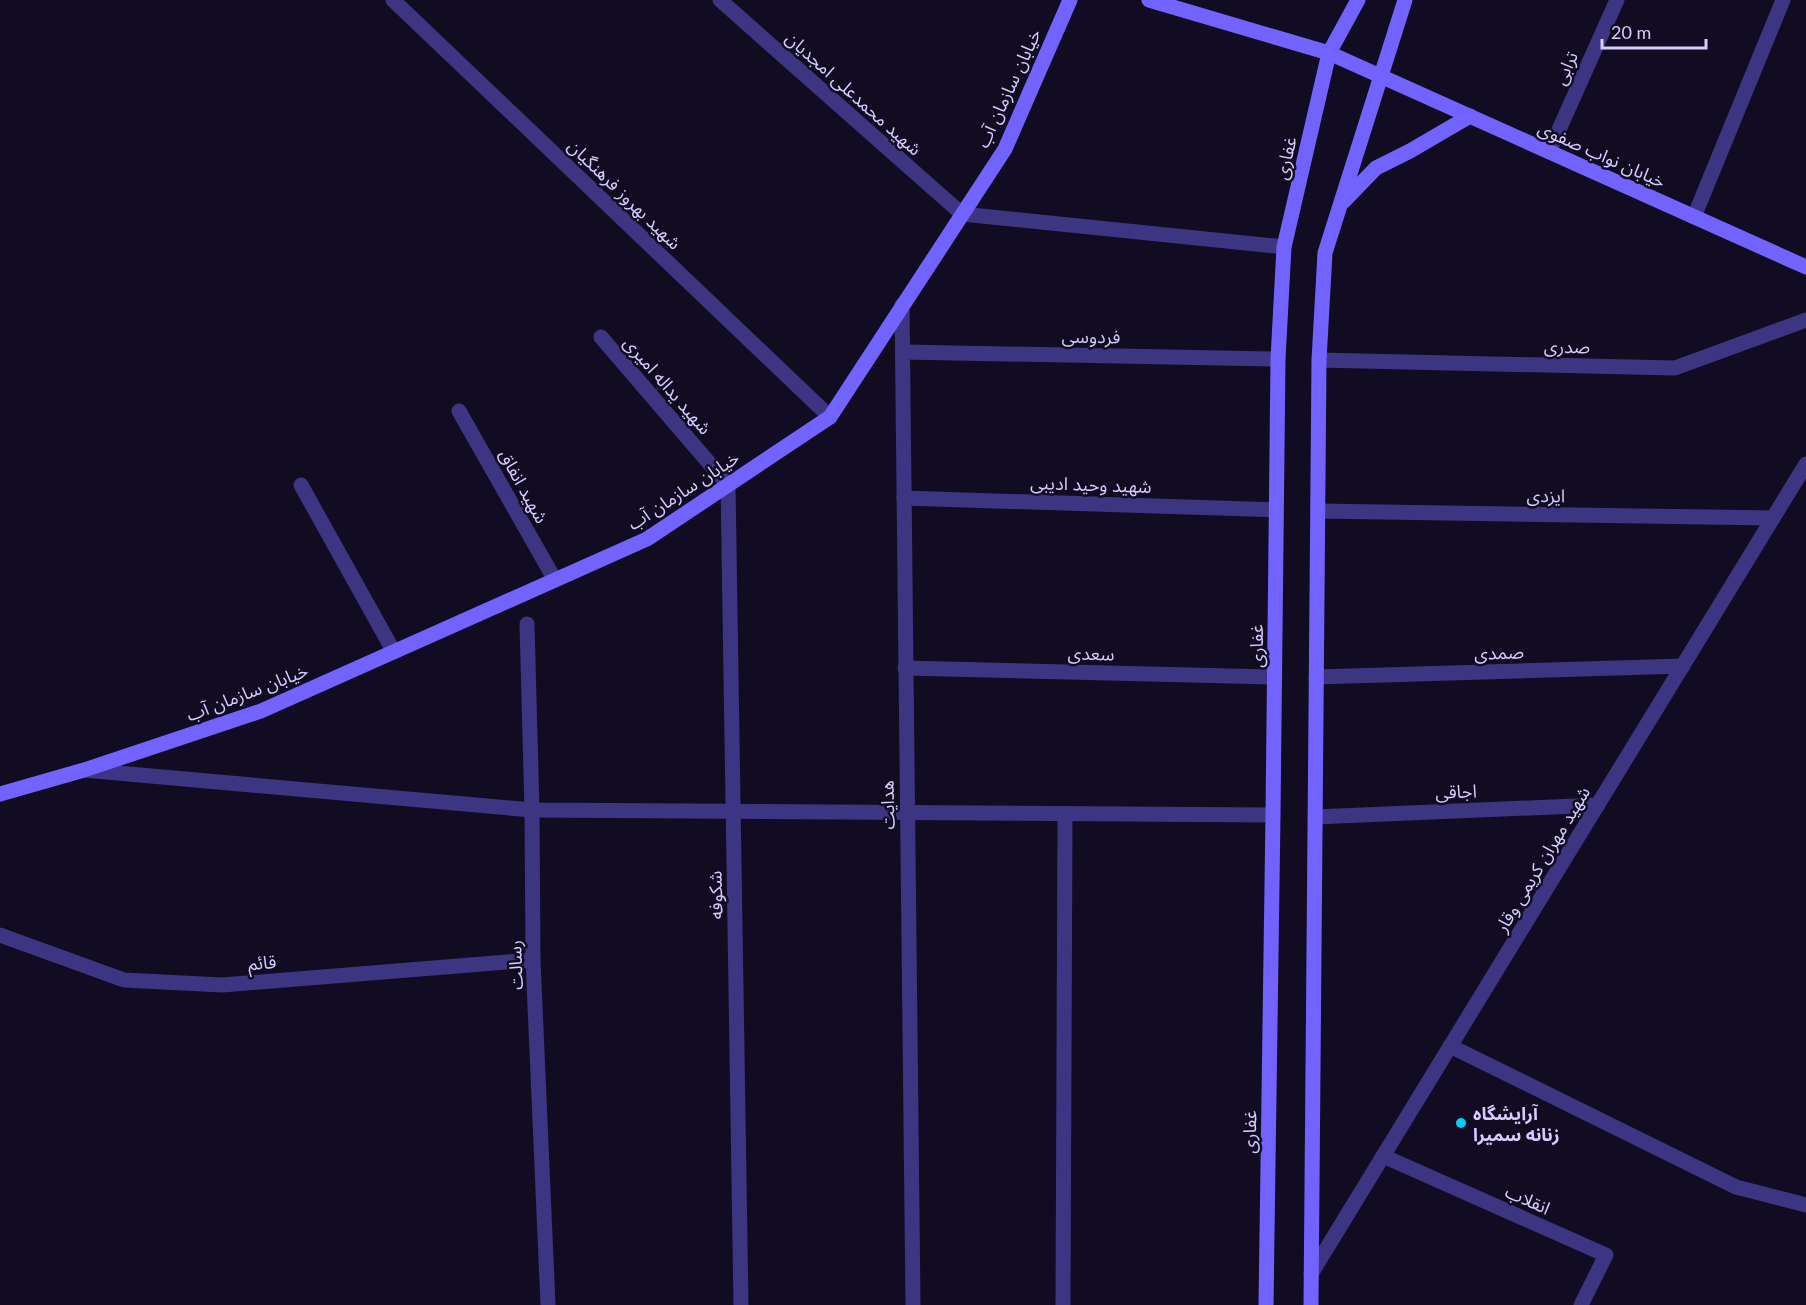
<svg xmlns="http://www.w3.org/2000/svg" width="1806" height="1305" viewBox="0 0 1806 1305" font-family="Lato,'Noto Sans Arabic',sans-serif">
  <rect width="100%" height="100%" fill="#110c21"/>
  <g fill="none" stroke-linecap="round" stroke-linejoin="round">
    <g stroke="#3d3582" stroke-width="15">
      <polyline points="393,0 830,417"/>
      <polyline points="720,0 962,214 1284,247"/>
      <polyline points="1549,152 1617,0"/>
      <polyline points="1694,217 1783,0"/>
      <polyline points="902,305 913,1305"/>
      <polyline points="601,337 728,485 741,1305"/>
      <polyline points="903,352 1278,359"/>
      <polyline points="1319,360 1675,368 1806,320"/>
      <polyline points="459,411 555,580"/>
      <polyline points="301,485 394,652"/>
      <polyline points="904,498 1276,510"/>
      <polyline points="1318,511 1773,518"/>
      <polyline points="527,624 532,810 533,960 548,1305"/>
      <polyline points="905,668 1275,677"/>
      <polyline points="1316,677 1683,666"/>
      <polyline points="84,770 532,810 1273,815"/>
      <polyline points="1315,817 1598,805"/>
      <polyline points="0,935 124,980 222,985 533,960"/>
      <polyline points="1450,1046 1736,1187 1806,1205"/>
      <polyline points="1383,1156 1606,1255 1581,1305"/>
      <polyline points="1311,1274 1806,464"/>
      <polyline points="1063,1305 1065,814"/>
    </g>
    <g stroke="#7263ff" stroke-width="15">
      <polyline points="1149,0 1329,53 1806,267"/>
      <polyline points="1343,202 1376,168 1410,151 1470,116"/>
      <polyline points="0,794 84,770 261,711 647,539 830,417 1005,149 1070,0"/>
      <polyline points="1266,1305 1273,815 1278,359 1284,247 1329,53 1358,0"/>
      <polyline points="1311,1305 1319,360 1325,253 1405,0"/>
    </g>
  </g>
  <circle fill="#00cef7" stroke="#110c21" stroke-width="2" cx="1461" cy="1123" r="6"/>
  <g text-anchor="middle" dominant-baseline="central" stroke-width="5" stroke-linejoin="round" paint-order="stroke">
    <g font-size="18" fill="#d6ccff" stroke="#110c21">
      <text transform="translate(1565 68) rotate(-66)">ترابی</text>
      <text transform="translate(1008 88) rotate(-65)">خیابان سازمان آب</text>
      <text transform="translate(854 93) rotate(42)">شهید محمدعلی امجدیان</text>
      <text transform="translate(1602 154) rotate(24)">خیابان نواب صفوی</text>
      <text transform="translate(1285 158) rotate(-77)">غفاری</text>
      <text transform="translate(625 194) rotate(44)">شهید بهروز فرهنگیان</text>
      <text transform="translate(1091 336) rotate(1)">فردوسی</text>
      <text transform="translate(1567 346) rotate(1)">صدری</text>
      <text transform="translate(668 385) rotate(49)">شهید یداله امیری</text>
      <text transform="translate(1091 484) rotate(2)">شهید وحید ادیبی</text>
      <text transform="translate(524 486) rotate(61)">شهید انفاق</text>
      <text transform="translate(683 490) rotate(-33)">خیابان سازمان آب</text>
      <text transform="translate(1546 495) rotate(1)">ایزدی</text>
      <text transform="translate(1256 646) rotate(-90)">غفاری</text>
      <text transform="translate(1499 652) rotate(-2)">صمدی</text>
      <text transform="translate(1091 653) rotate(1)">سعدی</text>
      <text transform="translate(247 692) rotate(-21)">خیابان سازمان آب</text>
      <text transform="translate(1456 791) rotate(-2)">اجاقی</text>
      <text transform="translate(887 805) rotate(-91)">هدایت</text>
      <text transform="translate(1542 859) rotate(-59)">شهید مهران کریمی وقار</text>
      <text transform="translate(715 895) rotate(-91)">شکوفه</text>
      <text transform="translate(262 962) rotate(-5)">قائم</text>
      <text transform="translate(515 965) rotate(-92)">رسالت</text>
      <text transform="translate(1249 1132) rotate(-89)">غفاری</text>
      <text transform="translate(1528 1199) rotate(24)">انقلاب</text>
    </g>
    <g font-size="18" font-weight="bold" fill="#d6ccff" stroke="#110c21" text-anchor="start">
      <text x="1473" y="1113">آرایشگاه<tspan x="1473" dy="21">زنانه سمیرا</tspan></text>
    </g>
  </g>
  <path d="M1602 39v9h104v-9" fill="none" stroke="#d6ccff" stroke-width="3"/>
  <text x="1611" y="39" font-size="18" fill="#d6ccff" stroke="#110c21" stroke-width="4.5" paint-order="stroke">20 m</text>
</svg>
